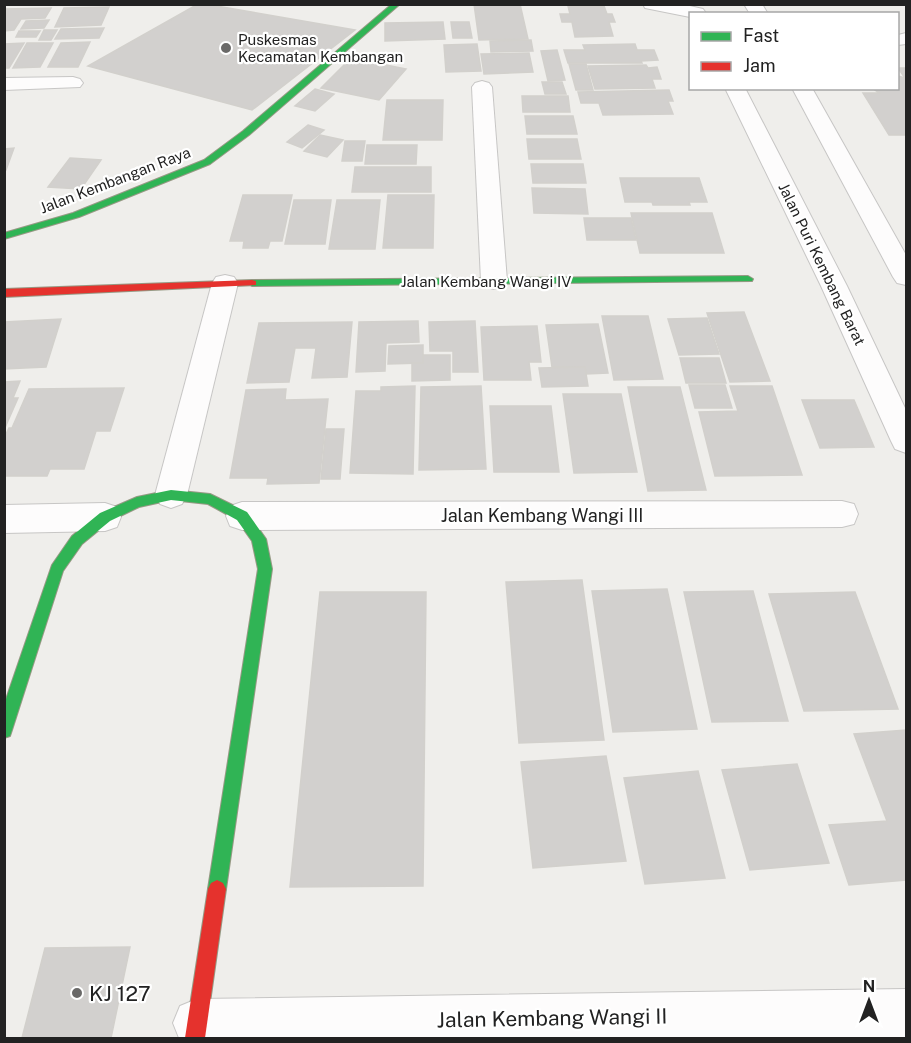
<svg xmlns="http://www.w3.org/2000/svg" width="911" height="1043" viewBox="0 0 911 1043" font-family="'Public Sans',sans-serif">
  <rect width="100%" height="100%" fill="#efeeeb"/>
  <g fill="#d2d0ce" stroke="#d2d0cc" stroke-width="1.5">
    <polygon points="198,4 205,4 355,30 252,110 88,66"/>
    <polygon points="474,4 520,4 528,39 479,40"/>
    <polygon points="568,6 604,6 607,14 612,14 615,22 609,22 613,36 575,37 572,22 562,22 560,14 570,14"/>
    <polygon points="109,7 101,25 55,27 64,8"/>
    <polygon points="51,8 45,18 21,19 14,30 4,31 4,9"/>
    <polygon points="49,20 44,28 21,29 26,21"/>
    <polygon points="443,22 445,39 385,41 385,23"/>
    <polygon points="451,22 469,22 472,38 453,38"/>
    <polygon points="104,28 99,38 55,39 61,29"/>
    <polygon points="44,30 57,30 51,40 39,40"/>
    <polygon points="19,31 40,31 36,37 16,37"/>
    <polygon points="531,40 533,51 491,52 490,41"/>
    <polygon points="90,42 78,67 48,67 61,43"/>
    <polygon points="24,43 9,68 4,68 4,44"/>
    <polygon points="27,43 53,43 40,67 13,68"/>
    <polygon points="477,44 481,71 446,72 444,45"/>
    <polygon points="635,44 637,50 654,50 658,60 641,61 642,63 568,63 564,50 585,50 583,45"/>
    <polygon points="557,50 565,80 548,81 541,51"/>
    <polygon points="529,53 533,72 484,74 481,54"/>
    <polygon points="351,58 406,69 379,100 321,88"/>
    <polygon points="569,64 586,64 593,90 576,90"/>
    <polygon points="646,65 648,68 657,67 661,79 652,79 655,88 595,89 588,66"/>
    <polygon points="898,68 906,68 906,135 889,135 863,93 879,93 872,88 898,88 898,76 905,78"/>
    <polygon points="542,82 562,82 566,94 545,94"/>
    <polygon points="315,89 334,94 315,111 295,106"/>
    <polygon points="669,90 673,101 668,101 673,114 603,115 599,103 581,103 578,92"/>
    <polygon points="522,96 568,96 570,112 523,112"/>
    <polygon points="387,100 443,100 442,140 383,140"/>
    <polygon points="525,116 573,116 577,134 527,134"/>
    <polygon points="308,125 324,130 302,148 287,142"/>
    <polygon points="320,135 343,140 327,157 304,151"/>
    <polygon points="527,139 577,139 581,159 529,159"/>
    <polygon points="345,141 365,141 362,161 342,161"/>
    <polygon points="367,145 417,145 416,164 365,164"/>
    <polygon points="14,148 6,170 4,170 4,149"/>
    <polygon points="70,158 101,160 81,189 48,187"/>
    <polygon points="531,164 583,164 586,183 533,183"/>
    <polygon points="355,167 431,167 431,192 352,192"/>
    <polygon points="620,178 699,178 707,202 689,202 690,205 653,205 652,202 625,202"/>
    <polygon points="532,188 585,189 588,214 534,213"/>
    <polygon points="243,195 292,195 282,241 270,241 268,248 243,248 244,241 230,241"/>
    <polygon points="388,195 434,195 433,248 383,248"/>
    <polygon points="294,200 331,200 325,244 285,244"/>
    <polygon points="337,200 380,200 375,249 329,249"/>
    <polygon points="631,213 712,213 724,253 640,253"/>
    <polygon points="584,218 631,218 636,240 587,240"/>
    <polygon points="744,312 770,381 730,382 707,313"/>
    <polygon points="602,316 648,316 663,379 614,380"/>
    <polygon points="707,318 719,354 679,355 668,319"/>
    <polygon points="61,319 46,367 4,369 4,322"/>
    <polygon points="418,321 419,342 386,343 385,371 356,372 359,322"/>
    <polygon points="475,321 478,372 453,372 453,351 430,351 429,322"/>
    <polygon points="352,322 347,377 312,378 316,348 295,348 289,382 247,383 259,323"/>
    <polygon points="598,324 608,373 586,374 585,367 552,367 546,325"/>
    <polygon points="537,326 541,362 529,362 531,380 484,380 481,327"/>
    <polygon points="423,345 423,363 388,364 389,346"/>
    <polygon points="423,355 450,355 450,380 412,381 412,363 423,363"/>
    <polygon points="680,358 719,358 726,383 686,383"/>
    <polygon points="585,367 588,386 542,387 539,368"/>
    <polygon points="20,381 13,398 18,398 4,430 4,382"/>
    <polygon points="689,385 725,385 732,408 695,408"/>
    <polygon points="415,386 413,474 350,473 356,391 381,391 381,387"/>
    <polygon points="481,386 486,469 419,470 421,387"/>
    <polygon points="730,386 772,386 802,475 715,476 699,412 738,411"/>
    <polygon points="628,387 680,387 706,490 648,491"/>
    <polygon points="124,388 110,431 96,431 84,469 50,469 47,476 4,476 4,438 9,428 12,428 29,389"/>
    <polygon points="286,389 285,400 328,399 319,483 267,484 268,478 230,478 246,390"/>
    <polygon points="563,394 621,394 637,472 574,473"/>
    <polygon points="802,400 854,400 874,447 820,448"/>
    <polygon points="490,406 551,406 559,472 494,472"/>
    <polygon points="326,429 344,429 340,479 321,479"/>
    <polygon points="582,580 604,740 519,743 506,582"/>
    <polygon points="667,589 697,729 613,732 592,591"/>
    <polygon points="753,591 788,721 712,722 684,592"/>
    <polygon points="320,592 426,592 423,886 290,887"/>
    <polygon points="855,592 898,709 804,711 769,594"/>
    <polygon points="906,730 906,880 849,885 829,825 887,821 854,734"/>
    <polygon points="606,756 626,861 533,868 521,762"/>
    <polygon points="797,764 829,863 750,870 722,770"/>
    <polygon points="698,771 725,878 645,884 624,778"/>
    <polygon points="130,947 111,1038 22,1038 45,948"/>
  </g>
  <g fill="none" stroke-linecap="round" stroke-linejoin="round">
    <g stroke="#c7c6c5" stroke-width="2">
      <g id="street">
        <polygon points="643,4 681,4 703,9 706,13 690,14 690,17 645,8"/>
        <polygon points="744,4 762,4 768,14 750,14"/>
        <polygon points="906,33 906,44 898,45 898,35"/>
        <polygon points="73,77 80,79 83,83 80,87 4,90 4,78"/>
        <polygon points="482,81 489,83 492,87 507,281 503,287 494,289 485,287 481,281 472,87 475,83"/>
        <polygon points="725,88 745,88 847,286 906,410 906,453 895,449 891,441 821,286"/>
        <polygon points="792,88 812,88 906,255 906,285 897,283 893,277"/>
        <polygon points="225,275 234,277 238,283 187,495 182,504 171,508 160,504 155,495 212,283 216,277"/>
        <polygon points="842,501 854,504 858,514 854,524 842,527 242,530 230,526 226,516 230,506 242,502"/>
        <polygon points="105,503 117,507 121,517 117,527 105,531 4,533 4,505"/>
        <polygon points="906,989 906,1037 179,1038 173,1023 180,1006 197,999"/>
      </g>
    </g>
    <g stroke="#969984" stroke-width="2">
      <g id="fast">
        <polygon points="392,4 400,4 249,135 210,164 79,217 4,239 4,233 73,213 204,160 243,131"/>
        <polygon points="748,276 753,279 752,281 252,286 247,283 252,280"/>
        <polygon points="171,490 210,494 247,512 266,539 272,569 226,889 223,895 217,898 211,895 208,889 258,569 252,541 237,520 208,504 171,500 139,507 110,521 82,544 63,571 12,730 10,736 4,738 4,705 52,565 72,536 100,513 137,497"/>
      </g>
    </g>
    <g stroke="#969984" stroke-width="2">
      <g id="jam">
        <polygon points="252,280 256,281 256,285 4,297 4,289"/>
        <polygon points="217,880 223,883 226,889 205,1038 185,1038 208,889 211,883"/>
      </g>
    </g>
    <use href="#street" fill="#fdfcfc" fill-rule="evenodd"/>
    <use href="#fast" fill="#30b455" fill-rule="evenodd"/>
    <use href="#jam" fill="#e5322d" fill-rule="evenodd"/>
  </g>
  <g fill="#6a6968" stroke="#fff" stroke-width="2">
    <circle cx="226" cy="48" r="6"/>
    <circle cx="77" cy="993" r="6"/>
  </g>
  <g text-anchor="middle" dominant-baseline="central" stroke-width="4.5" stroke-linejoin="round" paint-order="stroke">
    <g font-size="15" fill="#222" stroke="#fff" text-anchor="start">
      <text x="238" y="39">Puskesmas<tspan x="238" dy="17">Kecamatan Kembangan</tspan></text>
    </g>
    <g font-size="15" fill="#222" stroke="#fff">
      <text transform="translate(115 180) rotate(-21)">Jalan Kembangan Raya</text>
      <text transform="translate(822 264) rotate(64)">Jalan Puri Kembang Barat</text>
      <text x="486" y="281">Jalan Kembang Wangi IV</text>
    </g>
    <g font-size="18" fill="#222" stroke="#fff">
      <text x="542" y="515">Jalan Kembang Wangi III</text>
    </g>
    <g font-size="21" fill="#222" stroke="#fff" text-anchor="start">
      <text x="89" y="993">KJ 127</text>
    </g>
    <g font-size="21" fill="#222" stroke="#fff">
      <text transform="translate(552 1018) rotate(-1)">Jalan Kembang Wangi II</text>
    </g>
  </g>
  <rect width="911" height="1043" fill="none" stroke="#222222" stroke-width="12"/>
  <rect x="689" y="12" width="210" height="78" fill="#ffffff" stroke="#a7a7a7" stroke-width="1.5"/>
  <rect x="701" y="32" width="30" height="9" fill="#30b455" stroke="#a7a7a7" stroke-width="1.5"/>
  <text x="743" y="42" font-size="18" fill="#222222">Fast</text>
  <rect x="701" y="62" width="30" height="9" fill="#e5322d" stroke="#a7a7a7" stroke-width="1.5"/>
  <text x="743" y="72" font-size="18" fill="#222222">Jam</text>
  <g transform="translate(869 1001)" stroke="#ffffff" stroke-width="4.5" paint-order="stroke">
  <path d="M0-4.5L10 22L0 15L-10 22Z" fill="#222222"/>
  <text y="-9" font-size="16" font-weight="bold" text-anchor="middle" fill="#222222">N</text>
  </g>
</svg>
